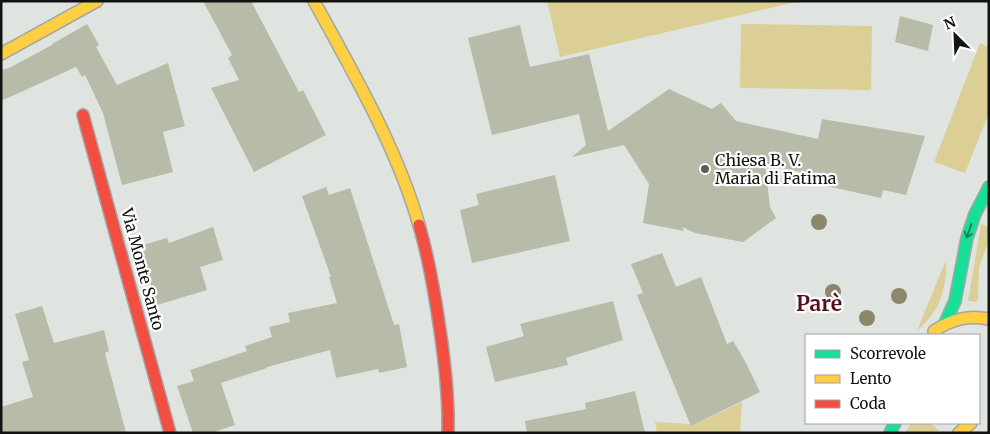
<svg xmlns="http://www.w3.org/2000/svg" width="990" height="434" viewBox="0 0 990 434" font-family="Merriweather,serif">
  <rect width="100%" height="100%" fill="#e0e4e0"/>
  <g fill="#dccf95">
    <polygon points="547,1 801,1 560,57"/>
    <polygon points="741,24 872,26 871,90 740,88"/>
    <polygon points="980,43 989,48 989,113 965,173 934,162"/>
    <polygon points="981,224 989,227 989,240 979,267 978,299 976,302 968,301"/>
    <path d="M 945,262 C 948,269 946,275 945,282 C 940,306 934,315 917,331 Z"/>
    <polygon points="742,402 740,433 657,433 655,422 690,424 691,426"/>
    <path d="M 911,423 C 922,423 932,421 939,431 L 905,433 Z"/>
  </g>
  <g fill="#b6bca8">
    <polygon points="203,1 251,1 299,92 303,90 326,135 254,172 211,88 239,80 228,58 232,55"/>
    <polygon points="900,16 933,25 928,51 895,42"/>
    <polygon points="87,24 99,45 96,47 117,85 168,63 185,126 163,132 173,172 122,185 103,113 85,75 82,77 76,67 1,101 1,70 9,68 52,45 52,44"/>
    <polygon points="520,25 530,67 589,54 608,131 669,89 712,109 721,103 736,121 818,139 822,119 925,136 906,195 883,190 881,198 822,185 823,177 765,164 770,207 776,218 743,242 695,233 682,227 684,231 643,223 649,184 624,145 572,157 586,145 579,114 492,135 468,38"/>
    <polygon points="555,175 570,241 472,263 460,210 479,205 476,194"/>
    <polygon points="326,187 329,195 350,188 394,325 399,324 407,367 379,373 378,369 336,378 330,350 267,367 267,368 221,383 235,425 211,433 193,433 177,386 194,381 190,370 247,351 245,346 272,337 269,327 290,322 288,313 337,303 329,277 331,277 302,196"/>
    <polygon points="213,227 223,260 200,267 207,290 157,305 139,246 167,238 169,243"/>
    <polygon points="662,253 676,287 701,277 727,344 733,341 745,361 760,392 691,426 637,295 643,293 631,264"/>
    <polygon points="613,301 623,340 566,358 568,365 495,382 486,347 524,336 520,324"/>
    <polygon points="42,306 54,343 104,330 109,351 105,353 126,433 1,433 1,407 33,397 22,362 29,360 15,314"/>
    <polygon points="635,391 645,433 527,433 525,421 586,409 585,403"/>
  </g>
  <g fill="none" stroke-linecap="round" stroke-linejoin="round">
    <g stroke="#a3a6a4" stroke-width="14">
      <g id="fast">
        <polyline points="945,323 955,301 967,238 975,214 989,187"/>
        <polyline points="890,433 895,423"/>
      </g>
    </g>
    <g stroke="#a3a6a4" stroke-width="14">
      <g id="slow">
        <path d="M 314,1 C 353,73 396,145 419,225"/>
        <polyline points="1,54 97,1"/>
        <path d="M 934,331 C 952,319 968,315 989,319"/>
        <polyline points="959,433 971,423"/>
      </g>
    </g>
    <g stroke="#a3a6a4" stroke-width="14">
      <g id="jam">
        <polyline points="83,115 170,433"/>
        <path d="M 419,225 C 429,259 435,295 440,330 C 445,364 449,398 448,433"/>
      </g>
    </g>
    <use href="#fast" stroke="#16e098" stroke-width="11"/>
    <use href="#slow" stroke="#ffcf43" stroke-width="11"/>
    <use href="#jam" stroke="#f24e42" stroke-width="11"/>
  </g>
  <g fill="#8b866c">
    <circle cx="819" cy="222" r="8"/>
    <circle cx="833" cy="292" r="8"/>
    <circle cx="899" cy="296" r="8"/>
    <circle cx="867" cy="318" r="8"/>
  </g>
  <defs><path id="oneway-shaft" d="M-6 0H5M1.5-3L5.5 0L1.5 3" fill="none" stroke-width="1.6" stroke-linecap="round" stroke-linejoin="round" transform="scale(1.25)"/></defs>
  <use stroke="#14845b" href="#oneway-shaft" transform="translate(969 231) rotate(109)"/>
  <circle fill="#595c59" stroke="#fff" stroke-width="2" cx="705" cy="169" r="5"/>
  <g text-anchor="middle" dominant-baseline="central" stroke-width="4.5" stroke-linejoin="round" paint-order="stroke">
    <g font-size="16" fill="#111311" stroke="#fff" text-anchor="start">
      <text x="715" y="160">Chiesa B. V.<tspan x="715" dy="18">Maria di Fatima</tspan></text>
    </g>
    <g font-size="16" fill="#111311" stroke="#fff">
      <text transform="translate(143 269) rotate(75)">Via Monte Santo</text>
    </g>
    <g font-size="21" font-weight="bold" fill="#55101e" stroke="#fff">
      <text x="819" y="303">Parè</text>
    </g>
  </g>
  <rect width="990" height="434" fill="none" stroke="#111311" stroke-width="5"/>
  <rect x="805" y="334" width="175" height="90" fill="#ffffff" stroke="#a0a1a0"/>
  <rect x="815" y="350" width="25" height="8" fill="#16e098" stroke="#a0a1a0"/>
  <text x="850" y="359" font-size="15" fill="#111311">Scorrevole</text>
  <rect x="815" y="375" width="25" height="8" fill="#ffcf43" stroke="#a0a1a0"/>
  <text x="850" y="384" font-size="15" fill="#111311">Lento</text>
  <rect x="815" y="400" width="25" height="8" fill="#f24e42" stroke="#a0a1a0"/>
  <text x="850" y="409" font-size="15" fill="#111311">Coda</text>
  <g transform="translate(955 35) rotate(336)" stroke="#ffffff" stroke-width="4" paint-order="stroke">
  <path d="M0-4L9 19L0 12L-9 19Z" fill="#111311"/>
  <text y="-8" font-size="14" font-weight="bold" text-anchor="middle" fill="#111311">N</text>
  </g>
</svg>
